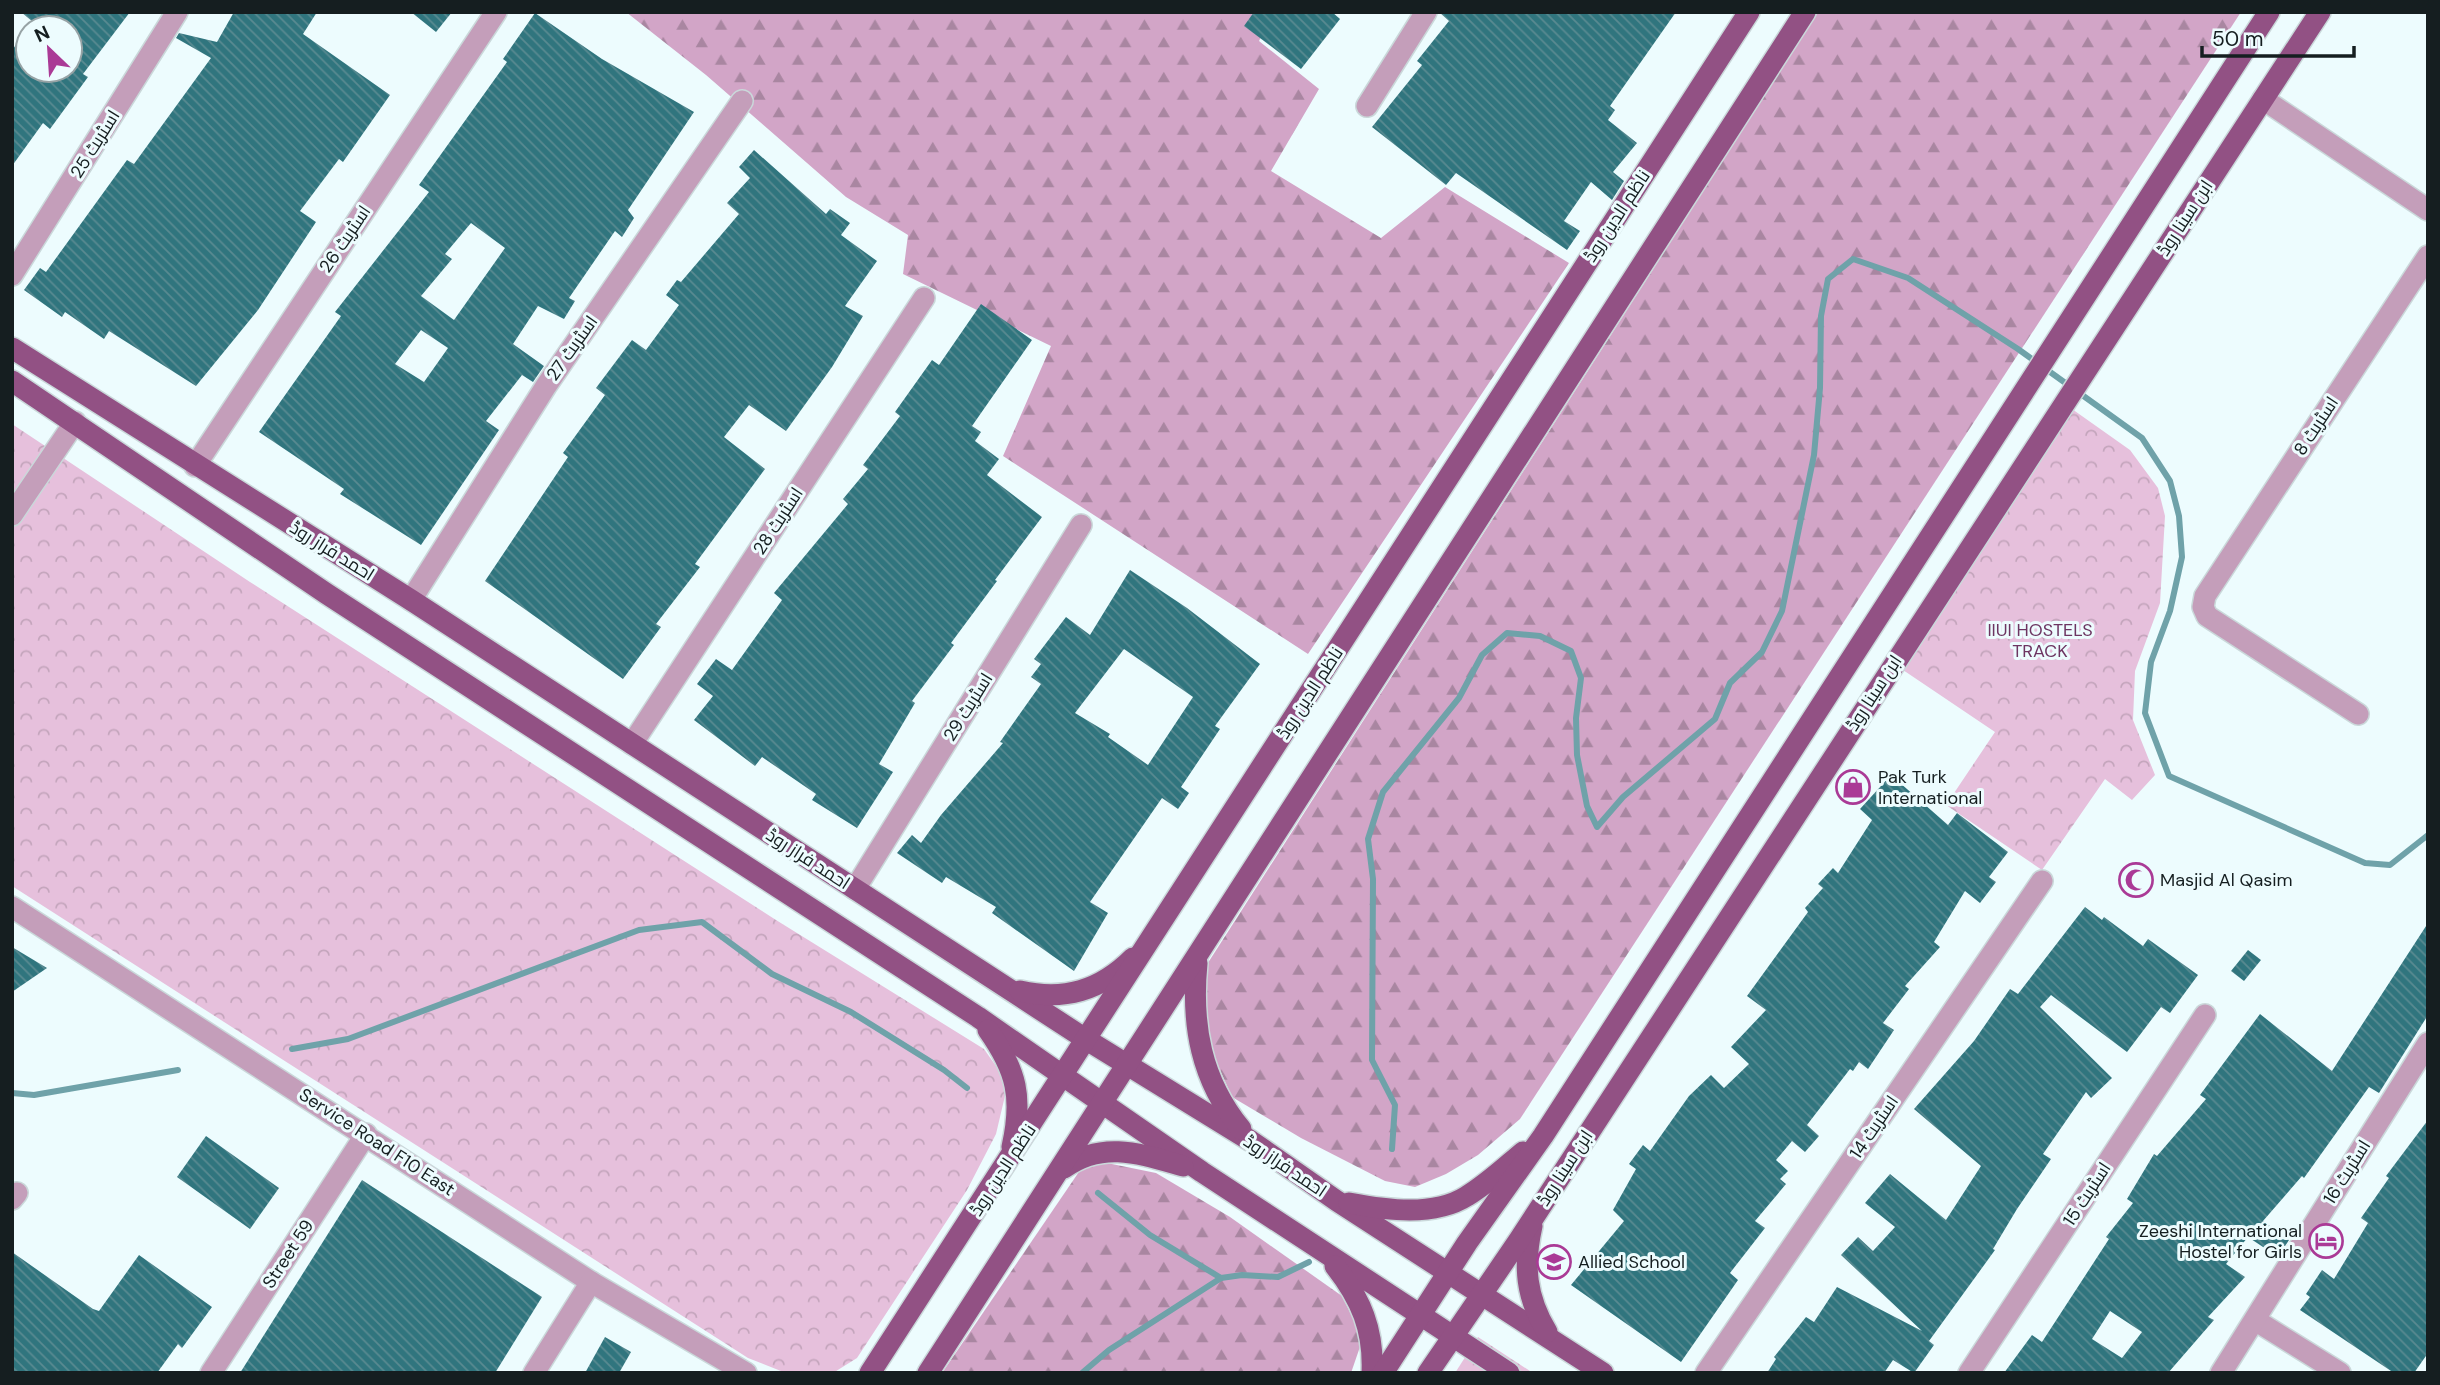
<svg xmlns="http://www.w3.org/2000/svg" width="2440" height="1385" viewBox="0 0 2440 1385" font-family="'DM Sans',Cairo,sans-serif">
  <defs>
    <pattern id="forest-firs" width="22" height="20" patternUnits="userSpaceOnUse" patternTransform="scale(1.75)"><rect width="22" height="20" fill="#d2a5c7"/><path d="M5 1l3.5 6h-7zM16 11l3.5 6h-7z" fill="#a986a1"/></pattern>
    <pattern id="park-crowns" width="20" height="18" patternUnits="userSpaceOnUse" patternTransform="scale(1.75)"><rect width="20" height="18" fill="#e6c0dc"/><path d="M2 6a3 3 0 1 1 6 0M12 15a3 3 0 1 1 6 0" fill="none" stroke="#c4a5bc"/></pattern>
    <pattern id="building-back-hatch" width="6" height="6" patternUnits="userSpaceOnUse" patternTransform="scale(1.75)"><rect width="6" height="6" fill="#30757e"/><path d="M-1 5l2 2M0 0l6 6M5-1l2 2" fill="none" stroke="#598a91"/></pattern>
  </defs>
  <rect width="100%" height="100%" fill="#edfcfe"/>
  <g fill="url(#forest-firs)">
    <polygon points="626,12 1273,12 1259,41 1319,89 1271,171 1381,238 1445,187 1569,263 1308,654 1003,456 1051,346 903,274 908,235 846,197 706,75"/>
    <polygon points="1818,12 2241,12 1520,1119 1478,1155 1446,1174 1415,1187 1385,1181 1301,1138 1232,1097 1202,1030 1204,969"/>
    <polygon points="1102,1162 1156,1173 1230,1217 1342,1296 1363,1338 1351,1373 942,1373 1085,1163"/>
  </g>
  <g fill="url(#park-crowns)">
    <polygon points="2072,409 2130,450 2158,488 2165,516 2160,603 2135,671 2133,720 2155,775 2132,800 2105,779 2042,870 1946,805 1995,732 1903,670"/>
    <polygon points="12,424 250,582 776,920 984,1049 1008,1083 996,1134 967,1190 857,1358 833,1373 786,1373 748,1358 12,886"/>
    <polygon points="1478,1337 1533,1373 1455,1373"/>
  </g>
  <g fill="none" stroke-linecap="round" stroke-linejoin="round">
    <g stroke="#6fa2a9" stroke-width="6">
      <polyline points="292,1049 348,1039 639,930 702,922 772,974 851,1012 944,1070 967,1088"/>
      <polyline points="12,1093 34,1095 178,1070"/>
      <polyline points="1392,1149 1395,1105 1372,1060 1373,879 1368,839 1383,792 1459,698 1482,655 1507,633 1540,636 1571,651 1581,678 1576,718 1577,755 1587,806 1597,827 1623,797 1715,719 1730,683 1762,652 1782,611 1814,455 1820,388 1821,316 1828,279 1853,259 1908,278 2018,349 2142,438 2170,481 2179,516 2182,557 2170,611 2151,662 2145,713 2169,776 2365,863 2390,865 2428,835"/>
      <polyline points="1098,1193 1150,1235 1221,1278"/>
      <polyline points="1082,1373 1109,1350 1221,1278 1242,1275 1278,1277 1309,1262"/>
    </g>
  </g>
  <g fill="url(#building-back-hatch)" fill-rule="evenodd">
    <polygon points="21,12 130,12 83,74 88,77 50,129 43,123 12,166 12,50 28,29 28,70 70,70 70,28 28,28 33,22"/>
    <polygon points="234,12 317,12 303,34 390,95 343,162 339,159 300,211 316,222 258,310 196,386 109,331 104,339 65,312 62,317 24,290 40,268 46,272 127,160 134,164 211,58 176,38 179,33 217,42"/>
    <polygon points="411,12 452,12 436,32"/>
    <polygon points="1254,12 1332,12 1340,19 1301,69 1244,26"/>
    <polygon points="1439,12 1676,12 1610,106 1615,110 1608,120 1637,143 1613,172 1624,181 1612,200 1591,182 1564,221 1580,231 1567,250 1456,173 1446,185 1372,127 1422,65 1417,61 1449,21"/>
    <path d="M 535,13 L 602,59 L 694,112 L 628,210 L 634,218 L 622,237 L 615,231 L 569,298 L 575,301 L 564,319 L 538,306 L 513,344 L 544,366 L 533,382 L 522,375 L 486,421 L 499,430 L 421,545 L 340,494 L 344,489 L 259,432 L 341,316 L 335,312 L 429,192 L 419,185 L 507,62 L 503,59 ZM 471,223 L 505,248 L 454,320 L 421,296 L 452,259 L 445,254 ZM 421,330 L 448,348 L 424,382 L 395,364 Z"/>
    <polygon points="754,150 826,214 830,209 850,223 841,235 877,261 845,306 863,316 832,367 786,431 749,405 724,437 765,469 695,564 700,567 656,624 661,627 623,679 485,581 568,457 563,453 605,395 596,388 632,340 646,350 679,305 666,295 677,280 681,282 739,214 727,203 750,178 739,167"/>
    <polygon points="981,304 1032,340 972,426 981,432 975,441 999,459 987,475 1042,517 995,580 997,581 951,643 954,645 912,701 915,703 879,764 893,772 857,828 812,800 816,794 762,757 755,766 694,720 713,696 697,684 716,659 732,670 782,600 774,593 848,504 843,499 868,469 863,465 900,416 895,412 932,360 939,365"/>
    <path d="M 1130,570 L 1187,608 L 1260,664 L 1215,726 L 1220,729 L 1181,787 L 1189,793 L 1178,809 L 1162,798 L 1090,902 L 1108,913 L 1074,971 L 992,913 L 996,907 L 946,877 L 942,883 L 897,853 L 912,835 L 921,843 L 941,815 L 1003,743 L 1000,742 L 1041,684 L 1031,677 L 1041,664 L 1034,659 L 1066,617 L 1090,635 ZM 1124,649 L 1193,697 L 1148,765 L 1108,737 L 1110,734 L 1075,713 Z"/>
    <polygon points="1891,775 1948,825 1957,813 2008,852 1989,877 1996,882 1980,903 1965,891 1934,942 1940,947 1905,986 1909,989 1883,1023 1894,1030 1868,1069 1859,1062 1853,1071 1850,1069 1807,1125 1819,1136 1805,1152 1792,1141 1776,1160 1788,1171 1780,1179 1786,1184 1755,1221 1765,1228 1730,1273 1738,1280 1681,1362 1571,1285 1624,1221 1613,1210 1636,1169 1629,1164 1643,1145 1650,1151 1689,1096 1711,1075 1724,1088 1749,1064 1731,1047 1766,1010 1747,996 1808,912 1805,908 1823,888 1818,884 1833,868 1838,873 1872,820 1860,809"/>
    <polygon points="2085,907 2102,920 2104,917 2143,946 2148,939 2198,975 2170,1013 2161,1007 2127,1052 2051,995 2040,1007 2112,1078 2091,1098 2086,1092 2043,1154 2051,1159 2017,1209 1993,1249 1995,1250 1929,1341 1934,1345 1914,1373 1893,1360 1884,1373 1767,1373 1776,1359 1774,1357 1806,1317 1814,1322 1837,1287 1922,1331 1841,1255 1858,1237 1873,1251 1895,1227 1865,1203 1890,1174 1946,1220 1981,1166 1914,1109 1974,1041 2010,989 2018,994"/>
    <path d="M 2428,923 L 2428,1015 L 2379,1093 L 2369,1087 L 2304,1178 L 2302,1176 L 2263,1221 L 2289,1240 L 2278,1257 L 2248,1237 L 2226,1264 L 2245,1277 L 2208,1317 L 2214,1320 L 2168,1373 L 2004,1373 L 2032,1335 L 2042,1342 L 2109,1239 L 2106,1237 L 2133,1203 L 2127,1199 L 2154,1154 L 2157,1156 L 2206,1099 L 2200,1095 L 2260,1014 L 2332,1071 ZM 2110,1311 L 2142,1332 L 2122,1358 L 2092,1339 Z"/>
    <polygon points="12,947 47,968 12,992"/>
    <polygon points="2248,950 2261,960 2244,981 2231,971"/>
    <polygon points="2428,1120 2428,1353 2414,1373 2394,1373 2300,1310 2310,1297 2306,1294 2322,1270 2334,1279 2368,1223 2361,1218 2389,1178 2386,1176"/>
    <polygon points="206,1136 279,1188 250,1229 177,1177"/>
    <polygon points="362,1180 542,1297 495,1373 240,1373"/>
    <polygon points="12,1252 93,1309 99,1311 139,1255 212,1307 182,1348 178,1344 157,1373 12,1373"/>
    <polygon points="605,1337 631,1352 619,1373 585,1373"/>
  </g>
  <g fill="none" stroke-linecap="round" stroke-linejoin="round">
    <g stroke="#cad8da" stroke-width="24">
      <g id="minor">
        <polyline points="2263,99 2428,210"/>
        <polyline points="1367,106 1426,12"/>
        <polyline points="12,275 177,12"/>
        <polyline points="195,466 496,12"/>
        <polyline points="12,515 75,422"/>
        <polyline points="411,600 546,386 742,101"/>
        <polyline points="2358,714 2207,616 2203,607 2205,596 2428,256"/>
        <polyline points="632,744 924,298"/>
        <polyline points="855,889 1081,525"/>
        <polyline points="12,907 591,1282 746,1373"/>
        <polyline points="12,1199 17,1193"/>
        <polyline points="2255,1320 2340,1373"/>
        <polyline points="211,1373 366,1134"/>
        <polyline points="534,1373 591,1282"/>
        <polyline points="1706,1373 2042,881"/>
        <polyline points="1969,1373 2205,1015"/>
        <polyline points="2221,1373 2428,1043"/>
      </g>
    </g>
    <g stroke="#cad8da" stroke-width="24">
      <g id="major">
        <polyline points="12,348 411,600 1087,1040 1251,1141 1337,1201 1603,1373"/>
        <polyline points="12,381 327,594 978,1017 1202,1172 1509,1373"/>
        <path d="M 1197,963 C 1191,1025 1201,1080 1241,1129"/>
        <path d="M 1020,991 C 1064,1001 1100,991 1133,958"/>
        <path d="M 988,1030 C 1017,1071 1023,1098 1012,1147"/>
        <path d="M 1064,1168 C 1103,1140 1141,1154 1183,1166"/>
        <path d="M 1349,1203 C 1386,1210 1434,1217 1467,1196 C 1487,1184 1505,1167 1523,1152"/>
        <path d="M 1532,1226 C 1523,1266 1526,1297 1547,1332"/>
        <path d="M 1335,1266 C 1361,1299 1374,1330 1372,1373"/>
        <polyline points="870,1373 1749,12"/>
        <polyline points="928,1373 1805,12"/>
        <polyline points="1383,1373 1467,1243 1543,1136 2269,12"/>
        <polyline points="1428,1373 1519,1240 2320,12"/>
      </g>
    </g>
    <use href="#minor" stroke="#c49eba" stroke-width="21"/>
    <use href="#major" stroke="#925184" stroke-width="21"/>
  </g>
  <defs>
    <g id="shop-ring" transform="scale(1.75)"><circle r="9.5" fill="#edfcfe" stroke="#aa3a96" stroke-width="1.5"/><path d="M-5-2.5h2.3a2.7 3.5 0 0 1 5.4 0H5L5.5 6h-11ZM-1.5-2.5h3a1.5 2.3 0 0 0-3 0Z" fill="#aa3a96"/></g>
    <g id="mosque-ring" transform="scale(1.75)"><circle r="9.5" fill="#edfcfe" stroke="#aa3a96" stroke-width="1.5"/><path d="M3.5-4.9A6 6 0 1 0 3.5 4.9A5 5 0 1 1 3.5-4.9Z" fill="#aa3a96"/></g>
    <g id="hotel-ring" transform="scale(1.75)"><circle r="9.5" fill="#edfcfe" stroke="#aa3a96" stroke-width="1.5"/><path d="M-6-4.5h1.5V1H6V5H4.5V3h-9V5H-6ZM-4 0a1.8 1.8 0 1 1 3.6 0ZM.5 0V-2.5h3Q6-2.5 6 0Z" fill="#aa3a96"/></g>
    <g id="school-ring" transform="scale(1.75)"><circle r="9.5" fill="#edfcfe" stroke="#aa3a96" stroke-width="1.5"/><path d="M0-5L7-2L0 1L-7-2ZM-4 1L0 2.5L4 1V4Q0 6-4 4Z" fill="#aa3a96"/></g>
  </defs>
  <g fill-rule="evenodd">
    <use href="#shop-ring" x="1853" y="787"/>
    <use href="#mosque-ring" x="2136" y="880"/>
    <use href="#hotel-ring" x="2326" y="1241"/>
    <use href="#school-ring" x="1554" y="1262"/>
  </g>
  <g text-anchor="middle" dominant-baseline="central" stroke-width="6" stroke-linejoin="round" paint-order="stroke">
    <g font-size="18" fill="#151e20" stroke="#edfcfe">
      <text transform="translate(95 144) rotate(-58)">اسٹریٹ 25</text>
      <text transform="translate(1617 216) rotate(-57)">ناظم الدین روڈ</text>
      <text transform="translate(2185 218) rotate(-57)">ابن سینا روڈ</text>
      <text transform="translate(345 239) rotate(-56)">اسٹریٹ 26</text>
      <text transform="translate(572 348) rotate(-55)">اسٹریٹ 27</text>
      <text transform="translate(2316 426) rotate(-57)">اسٹریٹ 8</text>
      <text transform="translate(778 521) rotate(-57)">اسٹریٹ 28</text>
      <text transform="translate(332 551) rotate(32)">احمد فراز روڈ</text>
      <text transform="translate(1310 693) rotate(-57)">ناظم الدین روڈ</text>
      <text transform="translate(1874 693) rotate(-57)">ابن سینا روڈ</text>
      <text transform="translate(968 707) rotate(-58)">اسٹریٹ 29</text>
      <text transform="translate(808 859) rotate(33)">احمد فراز روڈ</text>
      <text transform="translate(1874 1127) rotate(-56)">اسٹریٹ 14</text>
      <text transform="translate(377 1142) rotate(33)">Service Road F10 East</text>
      <text transform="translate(1285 1166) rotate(34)">احمد فراز روڈ</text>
      <text transform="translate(1565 1168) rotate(-57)">ابن سینا روڈ</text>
      <text transform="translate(1003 1170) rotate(-57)">ناظم الدین روڈ</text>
      <text transform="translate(2347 1172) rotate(-58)">اسٹریٹ 16</text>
      <text transform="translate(2087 1194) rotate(-57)">اسٹریٹ 15</text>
      <text transform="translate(288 1254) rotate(-57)">Street 59</text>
    </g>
    <g font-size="18" fill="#6d3562" stroke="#edfcfe">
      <text x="2040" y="630">IIUI HOSTELS<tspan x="2040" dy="21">TRACK</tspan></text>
    </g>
    <g font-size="18" fill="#151e20" stroke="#edfcfe" text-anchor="start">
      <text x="1878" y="777">Pak Turk<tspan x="1878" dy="21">International</tspan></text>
      <text x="2160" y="880">Masjid Al Qasim</text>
      <text x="2302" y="1231" text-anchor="end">Zeeshi International<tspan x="2302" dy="21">Hostel for Girls</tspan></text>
      <text x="1578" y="1262">Allied School</text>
    </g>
  </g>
  <rect width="2440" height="1385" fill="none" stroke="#151e20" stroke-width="28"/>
  <g transform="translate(49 49) rotate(335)"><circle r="33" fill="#edfcfe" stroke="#97a3a5" stroke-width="2"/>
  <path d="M0-5L12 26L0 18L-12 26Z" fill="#aa3a96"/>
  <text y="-10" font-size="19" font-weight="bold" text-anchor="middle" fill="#151e20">N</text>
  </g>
  <path d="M2202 46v10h152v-10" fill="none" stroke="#151e20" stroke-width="3.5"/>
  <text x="2212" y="46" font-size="21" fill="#151e20" stroke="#edfcfe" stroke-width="5" paint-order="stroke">50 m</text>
</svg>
